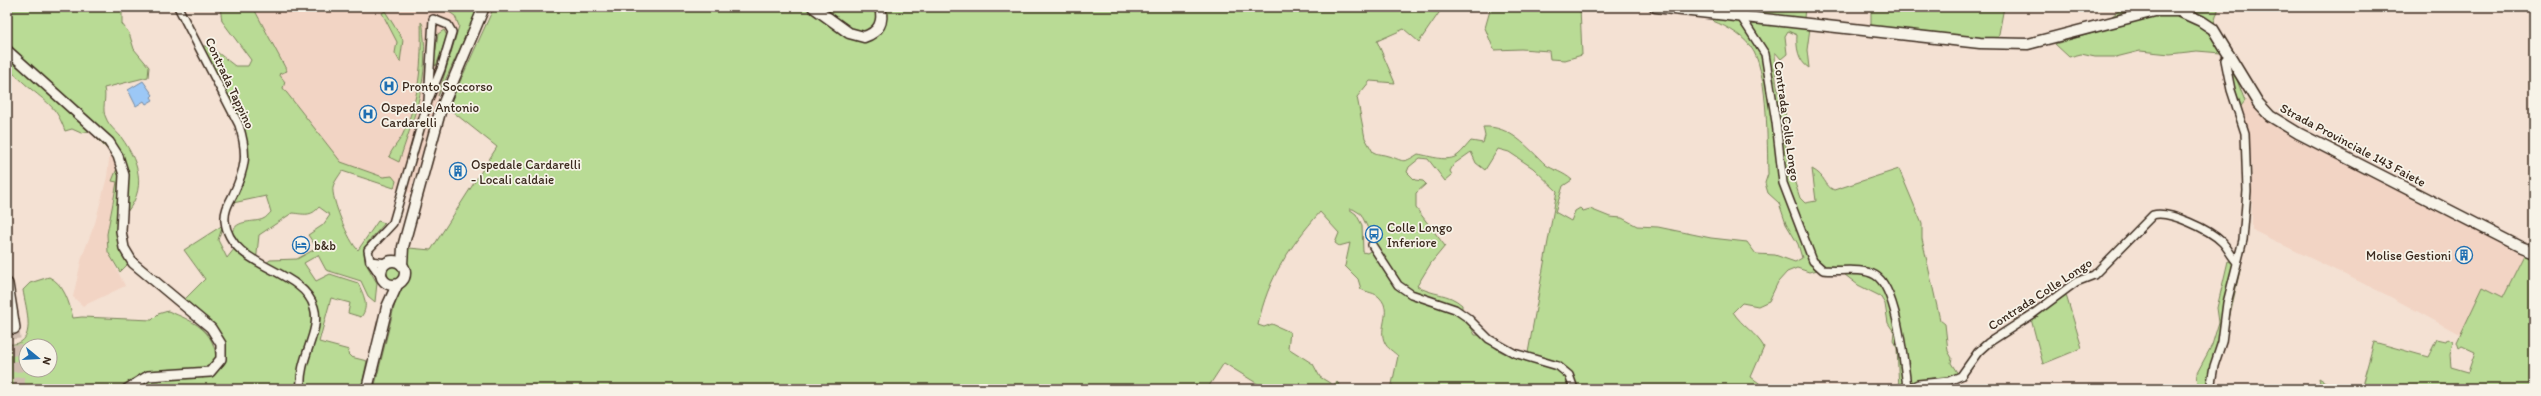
<svg xmlns="http://www.w3.org/2000/svg" width="2541" height="396" viewBox="0 0 2541 396" font-family="Itim,sans-serif">
  <rect width="100%" height="100%" fill="#f4e1d3"/>
  <filter id="ink" filterUnits="userSpaceOnUse"><feTurbulence type="fractalNoise" baseFrequency=".025" numOctaves="2"/><feDisplacementMap in="SourceGraphic" scale="8" xChannelSelector="R" yChannelSelector="G"/><feConvolveMatrix kernelMatrix="1 2 1 2 8 2 1 2 1" color-interpolation-filters="sRGB"/></filter>
  <g filter="url(#ink)">
    <g fill="#f2d4c4">
      <polygon points="253,7 479,7 438,96 410,193 394,188 395,185 383,177 341,163 283,88 279,74 287,70"/>
      <polygon points="2248,98 2261,115 2281,130 2524,255 2503,297 2483,287 2461,335 2387,295 2252,230 2252,168 2248,129 2241,106"/>
      <polygon points="110,151 115,157 118,166 113,181 117,182 107,234 108,252 125,286 83,306 73,297 82,257 95,223 107,177"/>
    </g>
    <g fill="#b9db95" stroke="#7a825a" fill-rule="evenodd">
      <path d="M 7,7 L 122,7 L 122,24 L 129,33 L 134,49 L 149,67 L 148,77 L 104,88 C 107,99 101,109 106,118 C 109,126 116,131 121,137 C 142,166 148,195 118,221 C 117,238 118,250 128,264 L 120,272 L 108,252 L 107,234 L 117,182 L 112,181 L 118,166 L 115,157 L 89,131 L 81,133 L 72,129 L 65,131 C 57,108 49,104 31,89 C 22,82 17,75 7,69 Z"/>
      <path d="M 220,7 L 253,7 L 287,71 L 279,74 L 285,82 L 283,88 L 341,162 L 383,177 L 392,176 L 396,181 L 394,188 L 342,171 C 339,176 334,182 333,187 C 331,199 349,242 358,250 L 378,221 L 385,223 L 368,242 L 364,252 L 365,262 L 377,283 L 375,302 L 368,296 L 361,281 L 326,270 L 318,255 L 304,263 L 316,281 L 330,274 L 358,283 C 363,294 370,306 361,317 L 348,313 L 350,303 L 331,298 L 319,342 L 349,350 L 348,354 L 351,357 L 367,361 L 362,384 L 341,389 L 7,389 L 7,344 C 40,348 25,306 23,290 L 30,283 L 49,277 C 64,284 69,302 73,318 L 82,317 L 152,320 L 158,314 L 168,311 C 193,321 215,330 216,360 L 210,368 L 204,368 L 202,378 L 213,375 L 224,365 L 225,349 L 183,301 L 205,279 L 184,250 L 223,225 L 218,240 L 227,258 L 238,244 L 232,232 C 237,219 254,223 263,219 C 266,218 269,214 271,212 L 266,196 L 233,203 L 247,165 L 245,137 L 201,46 L 209,46 L 235,66 L 248,66 L 251,60 L 222,21 ZM 319,207 L 330,215 L 323,225 L 308,235 L 317,248 L 297,259 L 270,260 L 265,264 L 256,263 L 259,235 L 292,213 C 304,214 311,217 319,207 ZM 26,346 L 50,346 L 50,370 L 26,370 Z"/>
      <polygon points="442,7 479,7 438,96 459,26 455,16"/>
      <path d="M 494,7 L 1443,7 L 1419,42 L 1404,29 L 1377,41 L 1395,83 L 1370,81 L 1357,97 L 1365,138 L 1373,152 C 1378,155 1383,154 1388,156 C 1404,160 1401,165 1418,154 C 1430,156 1448,163 1458,155 C 1463,151 1467,145 1471,141 L 1483,143 L 1485,136 L 1483,127 C 1510,125 1528,148 1546,165 C 1553,170 1563,172 1572,180 L 1563,186 L 1555,212 L 1571,221 L 1575,211 L 1580,208 L 1583,211 L 1590,209 L 1610,217 L 1622,218 L 1637,226 L 1658,227 L 1711,238 L 1747,242 L 1756,254 L 1775,255 L 1795,262 L 1802,258 L 1798,244 L 1786,224 L 1779,203 L 1768,193 L 1765,183 L 1768,174 C 1767,142 1768,79 1754,52 C 1746,37 1728,27 1713,21 L 1715,19 L 1748,21 L 1750,24 L 1810,28 L 1807,50 L 1809,68 C 1798,61 1796,47 1797,35 L 1788,31 L 1785,36 L 1787,54 L 1781,59 L 1775,52 C 1776,71 1773,89 1786,103 L 1784,137 L 1792,174 L 1800,198 L 1805,203 L 1816,201 L 1812,169 C 1826,176 1824,186 1834,190 L 1899,169 L 1922,224 L 1922,239 L 1940,320 L 1945,324 L 1948,351 L 1952,358 L 1951,363 L 1958,374 L 1955,378 L 1913,383 L 1916,389 L 1899,389 L 1897,348 L 1893,341 L 1894,332 L 1888,323 L 1885,304 L 1880,296 L 1858,285 L 1840,271 L 1818,270 L 1809,272 L 1797,268 L 1787,272 L 1778,282 L 1769,301 L 1758,306 L 1742,303 L 1733,312 C 1742,326 1756,333 1764,347 L 1751,377 L 1767,389 L 1577,389 L 1563,366 L 1528,353 L 1557,191 L 1533,168 L 1509,152 L 1498,149 L 1485,170 L 1476,163 L 1471,152 L 1454,164 L 1450,171 L 1452,175 L 1445,181 L 1428,159 L 1420,158 L 1409,167 L 1407,172 L 1415,180 L 1423,181 L 1426,184 L 1416,193 L 1416,208 L 1445,246 L 1431,263 L 1417,286 C 1432,296 1448,292 1462,305 L 1462,309 L 1475,335 L 1481,335 L 1498,350 L 1504,353 L 1559,370 L 1566,377 L 1571,389 L 1391,389 L 1398,356 C 1394,352 1387,348 1385,343 C 1377,328 1393,312 1380,298 C 1375,292 1367,293 1361,289 L 1358,279 L 1345,266 L 1350,243 L 1339,246 L 1335,243 L 1339,233 L 1320,212 C 1289,248 1268,277 1258,325 L 1264,327 L 1272,324 L 1290,332 L 1288,348 L 1313,364 L 1320,377 L 1333,385 L 1337,382 L 1344,389 L 1266,389 L 1224,363 L 1207,389 L 374,389 L 399,287 L 406,282 L 408,274 L 404,264 L 409,248 L 431,250 L 497,147 L 448,108 ZM 1349,209 L 1353,209 L 1361,214 L 1377,247 L 1367,253 L 1363,252 L 1362,225 L 1356,214 Z"/>
      <polygon points="1491,7 1580,7 1582,55 1565,60 1550,59 1549,51 1521,49 1494,50 1485,28"/>
      <polygon points="1805,7 1804,18 1703,8 1703,7"/>
      <polygon points="1871,7 2004,7 1998,39 1961,37 1871,26"/>
      <polygon points="2124,7 2140,7 2112,16"/>
      <polygon points="2181,7 2219,7 2214,23 2194,10"/>
      <polygon points="385,11 403,40 400,62 395,53 397,42 382,13"/>
      <path d="M 2170,14 C 2193,21 2212,29 2221,53 L 2197,51 L 2170,54 L 2140,51 L 2116,57 L 2095,57 L 2081,54 L 2069,57 L 2055,44 L 2152,16 Z"/>
      <path d="M 421,22 C 424,24 423,33 424,38 C 428,85 413,119 399,162 L 389,157 C 391,150 398,143 402,136 C 420,99 422,62 421,22 Z"/>
      <polygon points="444,30 447,36 436,66 434,63 438,34"/>
      <polygon points="2230,62 2245,101 2241,106 2233,84"/>
      <polygon points="2524,255 2534,257 2534,389 2361,389 2374,342 2428,357 2437,339 2446,341 2448,338 2453,341 2450,354 2451,367 2468,372 2475,352 2462,346 2459,348 2457,342 2483,287 2503,297"/>
      <polygon points="2228,261 2241,266 2213,389 2198,389 2197,373 2212,345 2219,322 2217,308"/>
      <circle cx="393" cy="274" r="8"/>
      <polygon points="2066,295 2082,348 2043,364 2031,319"/>
      <polygon points="2319,378 2336,389 2321,389"/>
    </g>
    <polygon fill="#9cc8f6" stroke="#7589a0" points="143,81 153,95 151,97 153,100 146,104 144,101 136,106 128,90"/>
    <g fill="none" stroke-linecap="round" stroke-linejoin="round">
      <polyline stroke="#cfbcaf" stroke-width="11" stroke-dasharray="11 5.5" stroke-linecap="butt" points="14,328 20,389"/>
      <g stroke="#3b2a1e" stroke-width="10">
        <g id="minor">
          <path d="M 178,7 L 239,125 C 248,154 246,167 233,195 C 229,203 224,211 225,221 C 230,268 302,268 314,307 C 322,332 298,357 301,389"/>
          <path d="M 1741,17 L 1765,54 L 1776,122 L 1783,183 L 1813,261 L 1823,270 C 1839,272 1861,267 1875,275 C 1897,287 1904,363 1907,387"/>
          <polyline points="1372,245 1398,285 1411,294 1455,309 1468,318 1489,339 1514,353 1558,366 1569,375 1574,389"/>
          <polyline points="370,261 387,263"/>
          <polyline points="382,278 370,261 368,250 393,223 428,101 441,69 452,32 448,25 433,19 428,101"/>
          <path d="M 1907,389 L 1918,384 L 1949,381 L 1961,376 L 1978,352 L 1988,343 L 2033,314 L 2076,282 L 2094,275 L 2153,215 C 2169,210 2210,230 2222,242 C 2228,248 2231,256 2237,262"/>
          <polyline points="2210,389 2214,366 2222,342 2227,303 2243,240 2247,191 2245,133 2231,90 2225,60 2230,54"/>
        </g>
      </g>
      <g stroke="#3b2a1e" stroke-width="12">
        <polyline id="tertiary" points="7,50 109,142 118,156 124,175 121,231 124,248 133,263 211,328 221,344 221,359 210,372 148,376 127,389"/>
      </g>
      <g stroke="#3b2a1e" stroke-width="13">
        <g id="secondary">
          <path d="M 813,7 L 849,33 L 864,37 C 879,32 884,22 880,7"/>
          <polyline points="1655,7 1980,43 2028,44 2155,11 2179,11 2201,21 2213,29 2258,103 2270,116 2298,133 2521,247 2534,252"/>
          <circle cx="393" cy="273" r="12"/>
          <polyline points="402,265 403,247 440,112 484,7"/>
          <polyline points="367,389 387,307 397,285"/>
        </g>
      </g>
      <g stroke="#3b2a1e" stroke-width="14">
        <polyline id="primary" points="7,284 14,328"/>
      </g>
      <use href="#minor" stroke="#f7f3e8" stroke-width="7"/>
      <use href="#tertiary" stroke="#f7f3e8" stroke-width="9"/>
      <use href="#secondary" stroke="#f7f3e8" stroke-width="10"/>
      <use href="#primary" stroke="#f7f3e8" stroke-width="11"/>
    </g>
  </g>
  <defs>
    <g id="hospital-ring" transform="scale(0.9)"><circle r="9.5" fill="#f7f3e8" stroke="#1f6fb2" stroke-width="1.5"/><path d="M-5-5h3v3.5h4V-5h3V5h-3V1.5h-4V5h-3Z" fill="#1f6fb2"/></g>
    <g id="building-ring" transform="scale(0.9)"><circle r="9.5" fill="#f7f3e8" stroke="#1f6fb2" stroke-width="1.5"/><path d="M-4-6H4V6H1V3H-1V6H-4ZM-2.5-4.3h1.7v1.8h-1.7ZM.8-4.3h1.7v1.8H.8ZM-2.5-1h1.7V.8h-1.7ZM.8-1h1.7V.8H.8Z" fill="#1f6fb2"/></g>
    <g id="bus-ring" transform="scale(0.9)"><circle r="9.5" fill="#f7f3e8" stroke="#1f6fb2" stroke-width="1.5"/><path d="M-5-6H5V4H4V6H2V4H-2V6H-4V4H-5ZM-3.5-4V0h7V-4ZM-3.5 1.2v1.5H-2V1.2ZM2 1.2v1.5H3.5V1.2Z" fill="#1f6fb2"/></g>
    <g id="hotel-ring" transform="scale(0.9)"><circle r="9.5" fill="#f7f3e8" stroke="#1f6fb2" stroke-width="1.5"/><path d="M-6-4.5h1.5V1H6V5H4.5V3h-9V5H-6ZM-4 0a1.8 1.8 0 1 1 3.6 0ZM.5 0V-2.5h3Q6-2.5 6 0Z" fill="#1f6fb2"/></g>
  </defs>
  <g fill-rule="evenodd">
    <use href="#hospital-ring" x="389" y="86"/>
    <use href="#hospital-ring" x="368" y="114"/>
    <use href="#building-ring" x="458" y="171"/>
    <use href="#bus-ring" x="1374" y="234"/>
    <use href="#hotel-ring" x="301" y="245"/>
    <use href="#building-ring" x="2464" y="255"/>
  </g>
  <g text-anchor="middle" dominant-baseline="central" stroke-width="3.5" stroke-linejoin="round" paint-order="stroke">
    <g font-size="13" fill="#3b2a1e" stroke="#f7f3e8">
      <text transform="translate(230 83) rotate(65)">Contrada Tappino</text>
      <text transform="translate(1787 121) rotate(82)">Contrada Colle Longo</text>
      <text transform="translate(2353 145) rotate(28)">Strada Provinciale 143 Faiete</text>
      <text transform="translate(2040 294) rotate(-33)">Contrada Colle Longo</text>
    </g>
    <g font-size="13" fill="#3b2a1e" stroke="#f7f3e8" text-anchor="start">
      <text x="402" y="86">Pronto Soccorso</text>
      <text x="381" y="107">Ospedale Antonio<tspan x="381" dy="15">Cardarelli</tspan></text>
      <text x="471" y="164">Ospedale Cardarelli<tspan x="471" dy="15">- Locali caldaie</tspan></text>
      <text x="1387" y="227">Colle Longo<tspan x="1387" dy="15">Inferiore</tspan></text>
      <text x="314" y="245">b&amp;b</text>
      <text x="2451" y="255" text-anchor="end">Molise Gestioni</text>
    </g>
  </g>
  <rect width="2541" height="396" fill="none" stroke="#f7f3e8" stroke-width="24"/>
  <rect x="12" y="12" width="2517" height="372" fill="none" stroke="#3b2a1e" stroke-width="1.5" filter="url(#ink)"/>
  <g transform="translate(38 358) rotate(108)"><circle r="19" fill="#f7f3e8" stroke="#aca397"/>
  <path d="M0-3L7 15L0 10L-7 15Z" fill="#1f6fb2"/>
  <text y="-6" font-size="11" font-weight="bold" text-anchor="middle" fill="#3b2a1e">N</text>
  </g>
</svg>
